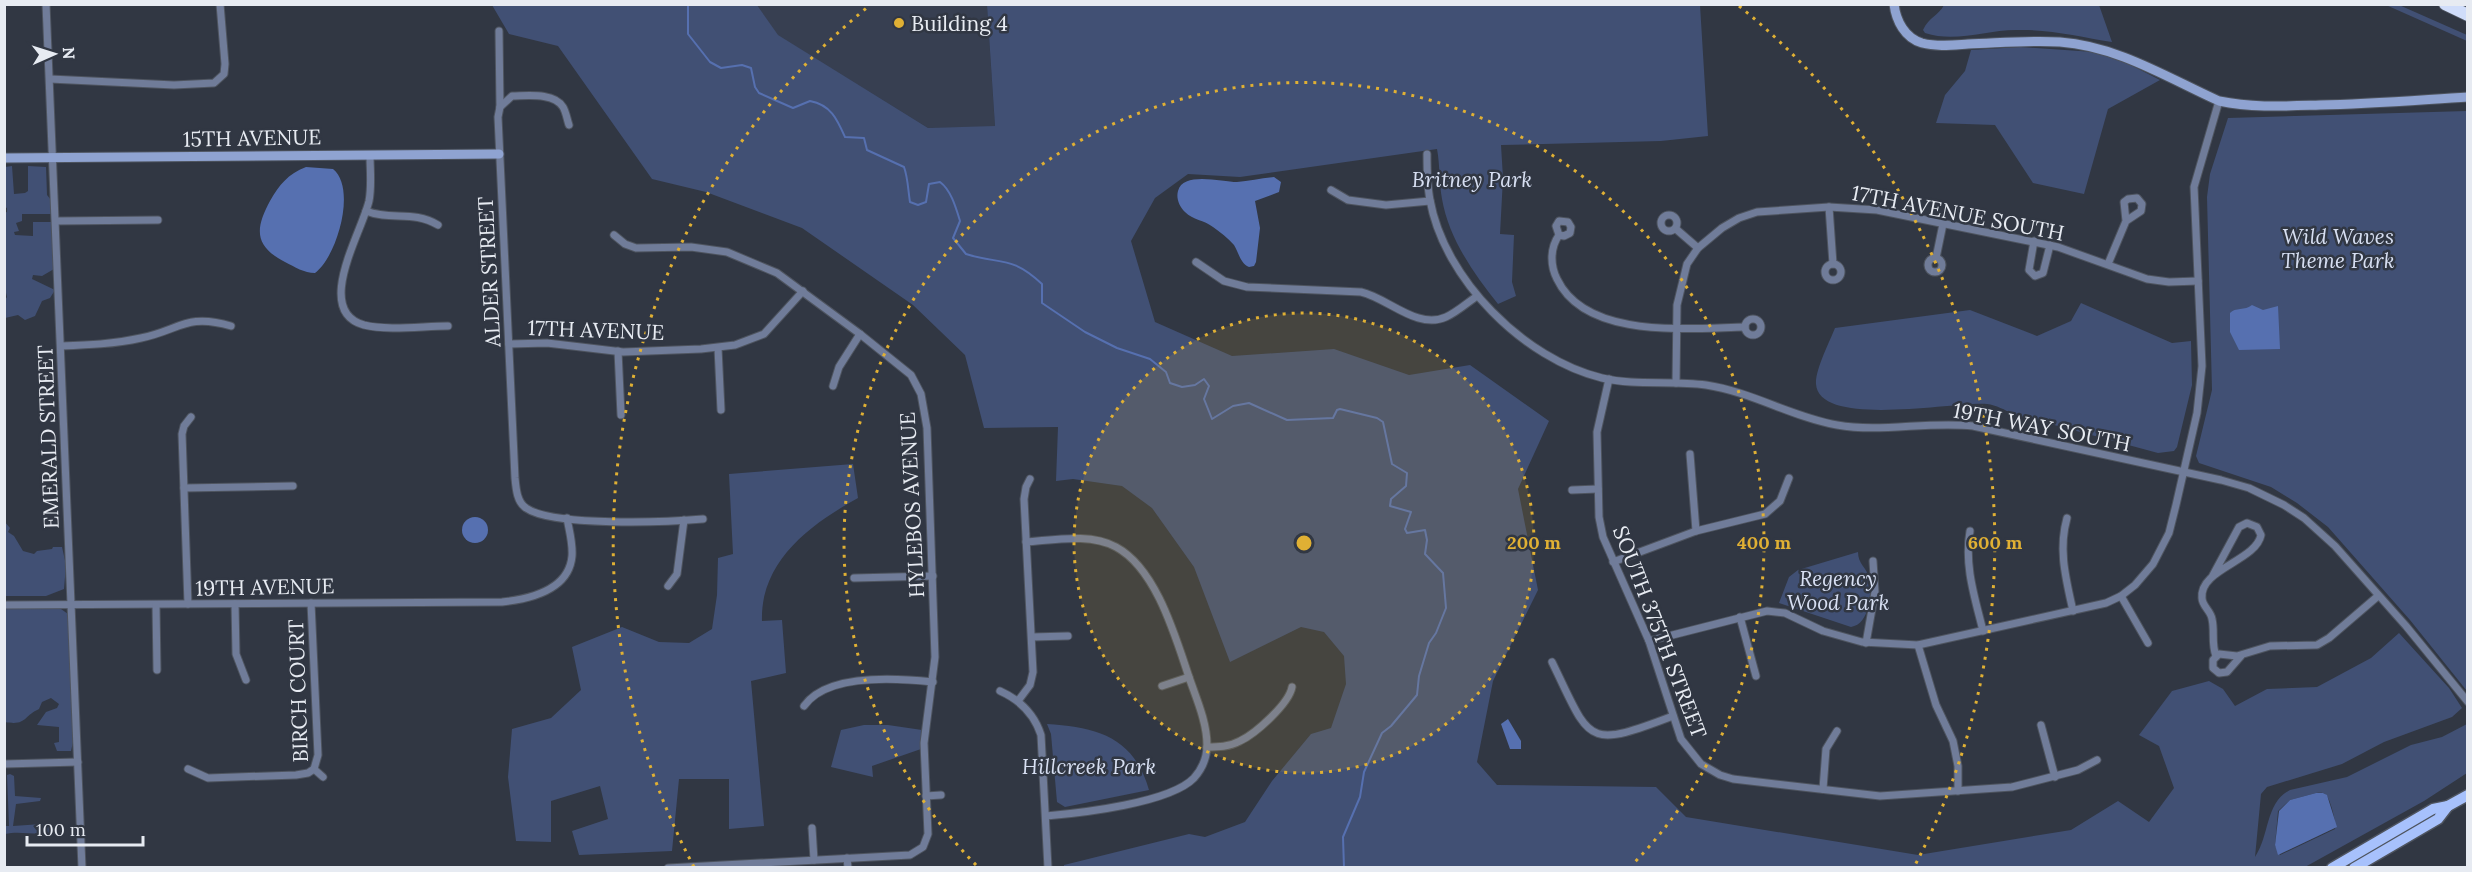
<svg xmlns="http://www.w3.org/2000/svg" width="2472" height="872" viewBox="0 0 2472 872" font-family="Lora,serif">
  <rect width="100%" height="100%" fill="#313743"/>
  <polygon fill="#373f51" points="757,5 987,5 995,127 928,128 777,35"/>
  <g fill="#415074" fill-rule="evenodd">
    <path d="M 492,5 L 757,5 L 778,35 L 928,128 L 995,126 L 987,5 L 1700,5 L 1708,136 L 1661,141 L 1501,145 L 1503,178 L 1500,234 L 1514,235 L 1512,282 L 1516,296 L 1498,304 C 1474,274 1449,239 1442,199 C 1439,183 1440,165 1437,149 L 1240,177 L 1188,174 L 1155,198 L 1131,241 L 1155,322 L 1232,356 L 1334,349 L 1409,375 L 1470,365 L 1549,421 L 1518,489 L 1538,590 L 1493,681 L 1477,762 L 1497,785 L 1656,787 L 1686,817 L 1918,855 L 2071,830 L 2118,801 L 2149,822 L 2174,788 L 2159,746 L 2139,735 L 2172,691 L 2209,681 L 2223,689 L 2235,706 L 2267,689 L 2317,687 L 2371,658 L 2399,633 L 2449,688 L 2462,708 L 2452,717 L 2384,742 L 2342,764 L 2267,787 L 2261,794 L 2255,857 C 2270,835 2265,803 2290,790 L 2347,777 L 2411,745 L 2442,737 L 2467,724 L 2467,773 L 2424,801 L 2305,867 L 1064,867 L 1064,865 L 1189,834 L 1205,837 L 1245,822 L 1272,781 L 1311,734 L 1331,728 L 1346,684 L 1344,656 L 1324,632 L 1301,627 L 1230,662 L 1194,567 L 1152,508 L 1122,486 L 1073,479 L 1056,481 L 1058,427 L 984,428 L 965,355 L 913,305 L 802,228 L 706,192 L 652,179 L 558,46 L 509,34 ZM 2316,793 C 2320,793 2323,792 2326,795 C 2330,798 2337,824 2335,829 L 2280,855 L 2275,845 L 2278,811 L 2290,800 Z"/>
    <path d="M 1944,5 L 2099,5 L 2112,42 C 2081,37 2048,29 2016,30 C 1985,30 1956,43 1925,33 L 1923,30 C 1929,17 1939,15 1944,5 Z"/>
    <polygon points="2386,5 2399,5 2467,35 2467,41"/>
    <polygon points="2020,47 2094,52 2119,59 2160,80 2108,109 2084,194 2033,183 1995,125 1936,123 1945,95 1965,71 1971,50"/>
    <polygon points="2467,111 2467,691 2410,620 2328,527 2297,503 2271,487 2199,463 2196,456 2212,390 2207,197 2210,174 2228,118"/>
    <polygon points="12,166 14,194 25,193 28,191 28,166 46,167 47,195 51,200 51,214 22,214 22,221 16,223 19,231 14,232 15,235 33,236 33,222 52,222 54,269 42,276 33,275 32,279 55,290 50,298 42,301 35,316 25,320 18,315 5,318 5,300 7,297 4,284 4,213 7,212 7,208 5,207 5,167"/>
    <path d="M 2081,303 L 2172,343 L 2191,341 L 2192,385 L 2177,447 L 2174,451 L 2158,453 L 2013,414 C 2005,410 1996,405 1987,404 C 1956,401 1819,429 1816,384 C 1815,370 1830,341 1835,328 L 1970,310 L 2037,336 L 2071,321 Z"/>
    <path d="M 853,464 L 858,498 C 811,524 760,561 762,621 L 782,620 L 786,673 L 751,681 L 764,826 L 729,829 L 729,779 L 679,779 L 672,851 L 579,855 L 572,831 L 608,819 L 600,786 L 551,801 L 551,842 L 516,841 L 508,777 L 512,729 L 551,718 L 581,690 L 572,647 L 622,627 L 659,642 L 689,643 L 712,629 L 717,595 L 718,558 L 733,554 L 729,474 Z"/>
    <polygon points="4,521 10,528 8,532 14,536 23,551 34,554 37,551 52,549 53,547 62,547 66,565 64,589 46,596 5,596"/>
    <path d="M 1858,552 C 1858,564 1866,567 1869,577 C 1872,593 1870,624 1851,627 L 1779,603 L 1789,577 L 1798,570 Z"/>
    <path d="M 4,609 L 61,609 L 68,614 L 73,742 L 71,751 L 57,751 L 54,743 L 59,742 L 59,727 L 37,725 L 46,712 L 57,708 L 59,704 L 51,698 L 42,702 L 39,709 C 23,716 27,726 5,722 Z"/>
    <path d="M 1047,724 C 1097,727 1134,737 1149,790 L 1065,807 L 1057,802 L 1051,734 Z"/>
    <polygon points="864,725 888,725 922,730 921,749 872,766 873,777 831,767 841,730"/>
    <path d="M 10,774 L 14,776 L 15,796 L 41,798 L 40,801 L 16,804 L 13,826 L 42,824 L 58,829 L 58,831 C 40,837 21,830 5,834 L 5,826 L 9,826 L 7,775 Z"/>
  </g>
  <g fill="#5670b0">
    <path d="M 306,167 L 333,169 C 357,188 337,257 315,273 C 304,273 295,267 285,262 C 254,246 255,229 270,201 C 279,185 288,174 306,167 Z"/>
    <path d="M 1274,177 L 1281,182 L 1279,192 L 1255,201 L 1260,228 L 1256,262 L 1254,266 L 1249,267 C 1240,263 1239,253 1234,245 C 1228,238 1220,232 1213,227 C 1204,220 1193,220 1185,212 C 1179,206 1176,198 1178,191 C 1183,171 1222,182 1237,182 C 1249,181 1262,178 1274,177 Z"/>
    <path d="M 2252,305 L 2263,310 L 2278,306 L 2280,349 L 2239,350 L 2230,332 L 2230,313 C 2235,307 2245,311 2252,305 Z"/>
    <circle cx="475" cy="530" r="13"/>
    <polygon points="1508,719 1521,741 1521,749 1510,749 1501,724"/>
    <polygon points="2316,793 2323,793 2327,795 2337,827 2278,855 2275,845 2279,811 2290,800"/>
  </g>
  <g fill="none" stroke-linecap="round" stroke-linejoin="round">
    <path stroke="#5670b0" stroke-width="2" d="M 688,4 L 688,34 L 710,62 L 721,68 L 742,65 L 751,68 L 755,87 L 759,93 L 793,108 L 810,101 C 831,105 837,119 845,137 L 864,138 L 867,150 L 904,167 C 908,178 908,190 910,202 L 918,205 L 926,202 L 929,184 L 940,182 C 951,190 956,208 960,221 L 953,238 L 966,254 C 1001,265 1011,255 1042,284 L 1042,303 L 1085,332 L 1117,348 L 1150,359 L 1166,372 L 1170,383 L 1182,387 L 1195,385 L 1204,379 L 1209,386 L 1204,399 L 1212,419 L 1233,406 L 1249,403 L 1287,420 L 1333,418 L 1337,410 L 1340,409 L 1377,418 L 1383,422 L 1392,464 L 1407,473 L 1406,486 L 1391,499 L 1390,506 L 1411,512 L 1405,529 L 1407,533 L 1425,530 L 1427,540 L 1425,554 L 1443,573 L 1446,608 L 1436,633 L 1429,643 L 1419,676 L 1417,695 L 1391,726 L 1382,733 L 1364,772 L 1360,797 L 1343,837 L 1344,868"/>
    <g stroke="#4e545f" stroke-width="9">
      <g id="street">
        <polyline points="46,4 82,868"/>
        <path d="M 499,31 L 500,107 L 498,117 L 515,478 C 516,489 517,502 526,508 C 553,527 668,522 703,519"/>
        <polyline points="50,79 174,85 214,83 224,74 225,64 220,4"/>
        <path d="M 500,107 L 512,96 C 526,96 554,92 563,107 C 566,112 567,119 569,125"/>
        <path d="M 1427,154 C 1427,169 1427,185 1430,200 C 1444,279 1524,359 1602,378 C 1636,386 1672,380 1706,385 C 1752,392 1792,417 1837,425 C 1881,433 1927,421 1973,426 L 2221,480 L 2249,488 L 2284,505 L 2304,518 L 2335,546 L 2406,626 L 2468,702"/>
        <path d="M 370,155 C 370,170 372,186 369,201 C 362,232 313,311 364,325 C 388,331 423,326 448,326"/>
        <polyline points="1331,190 1348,200 1386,205 1430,201"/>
        <polyline points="1829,207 1833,264"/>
        <path d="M 366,211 C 391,221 413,210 438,225"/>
        <circle cx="1669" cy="223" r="8"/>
        <polyline points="56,221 158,220"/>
        <polyline points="1676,229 1698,248"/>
        <polyline points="614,235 625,244 636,248 691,247 727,252 777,273 860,334 911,375 921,394 927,428 935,657 924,743 928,834 923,847 910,855 668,868"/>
        <path d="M 1559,235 L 1564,236 L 1570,233 L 1571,227 L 1568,222 L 1559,221 L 1556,226 L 1559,235 C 1550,248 1550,265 1557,279 C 1586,340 1690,328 1745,327"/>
        <polyline points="2034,241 2029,270 2035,276 2043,273 2050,245"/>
        <circle cx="1935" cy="265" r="7"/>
        <polyline points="1936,258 1943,224"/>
        <path d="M 1196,262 L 1224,281 L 1247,287 L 1361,292 C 1388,298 1417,330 1446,317 C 1457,312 1467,303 1477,296"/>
        <circle cx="1833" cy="272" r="8"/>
        <polyline points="2108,264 2126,221 2141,211 2142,204 2137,198 2128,199 2124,202 2126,221"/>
        <circle cx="1753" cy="327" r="8"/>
        <polyline points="509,344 547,343 623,352 701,349 735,345 764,334 803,291"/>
        <path d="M 61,346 C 88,345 114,344 141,338 C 180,330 186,313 231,326"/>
        <polyline points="718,348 721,410"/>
        <polyline points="618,351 621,415"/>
        <polyline points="1609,379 1597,432 1599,517 1603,537 1649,641 1681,739 1701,764 1720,775 1733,779 1880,796 2012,787 2078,770 2097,760"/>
        <polyline points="1676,383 1677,305 1687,264 1698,248 1722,228 1739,218 1757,212 1829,207 1877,210 2058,247 2147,279 2169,282 2198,281"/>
        <polyline points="833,386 839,367 860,334"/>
        <polyline points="1690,454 1696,531"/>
        <polyline points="184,488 293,486"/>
        <polyline points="1572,490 1598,489"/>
        <path d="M 2067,518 C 2058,550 2066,579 2073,611"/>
        <path d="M 1970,531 C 1964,566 1975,598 1983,631"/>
        <path d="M 1026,542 C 1055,540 1090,533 1116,547 C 1157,569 1176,639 1190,680 C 1197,700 1207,723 1207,745 C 1207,757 1202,769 1194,778 C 1170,803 1081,813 1046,816"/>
        <polyline points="1613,562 1696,531 1765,514 1780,501 1789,478"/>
        <path d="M 2212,577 L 2239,527 L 2247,523 L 2257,527 L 2261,535 C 2256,561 2199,569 2202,598 C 2202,606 2211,611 2212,619 C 2215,632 2211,643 2216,656"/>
        <polyline points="854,578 933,576"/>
        <polyline points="668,586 677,574 684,520"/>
        <polyline points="2121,596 2148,643"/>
        <polyline points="311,603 318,755 314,769 323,777"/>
        <polyline points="188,604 182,434 184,426 191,417"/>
        <polyline points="235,604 236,654 246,680"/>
        <path d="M 4,605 L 502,602 C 530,599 569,590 572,556 C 573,543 569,530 567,518"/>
        <polyline points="156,605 157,670"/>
        <polyline points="1740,617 1756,676"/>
        <polyline points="1032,637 1068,636"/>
        <polyline points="1649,641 1767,611 1785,613 1823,631 1862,642 1918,645 2106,603 2121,596 2135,585 2153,564 2169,533 2176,505 2197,413 2202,366 2194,187 2219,101"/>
        <polyline points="1866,643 1875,592 1873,561"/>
        <polyline points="1918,645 1936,705 1953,741 1958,766 1958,791"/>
        <polyline points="2241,656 2227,672 2219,673 2213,668 2213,660 2219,654 2237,656 2270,646 2317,645 2329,638 2378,596"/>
        <path d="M 1552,662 C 1591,742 1584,750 1673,716"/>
        <polyline points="1162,686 1189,677"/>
        <path d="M 1000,691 C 1020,700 1034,713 1041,735 L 1048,868"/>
        <polyline points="1018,701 1030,685 1033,672 1024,499 1026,487 1030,479"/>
        <path d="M 804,706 C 827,673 897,678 933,682"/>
        <polyline points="2041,725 2055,777"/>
        <path d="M 1207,747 C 1218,747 1229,747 1240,741 C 1255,734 1289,704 1292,687"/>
        <polyline points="4,764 78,762"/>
        <polyline points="188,769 208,778 296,775 308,773 314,769"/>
        <polyline points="1823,789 1826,749 1837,731"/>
        <polyline points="926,796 941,795"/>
        <polyline points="812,828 814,860"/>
        <polyline points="847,858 848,868"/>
      </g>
    </g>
    <g stroke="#4e545f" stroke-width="11">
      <g id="secondary">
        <path d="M 1894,4 C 1896,21 1905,38 1922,43 C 1937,47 1953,45 1968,44 C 1999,43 2030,40 2060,42 C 2117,46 2168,78 2219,101 C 2253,108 2286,106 2320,105 C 2369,104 2418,100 2468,97"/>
        <polyline points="4,158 499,154"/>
      </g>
    </g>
    <g stroke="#4e545f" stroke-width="13">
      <g id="primary">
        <polyline points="2332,868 2433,809 2448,806 2468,795"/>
        <polyline points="2354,868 2438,819 2448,806"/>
      </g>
    </g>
    <g stroke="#4e545f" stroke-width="14">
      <polyline id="highway" points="2445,4 2468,15"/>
    </g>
    <use href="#street" stroke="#707c99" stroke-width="7"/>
    <use href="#secondary" stroke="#8fa3d1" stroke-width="9"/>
    <use href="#primary" stroke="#a7c1fc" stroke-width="10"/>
    <use href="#highway" stroke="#d0ddfa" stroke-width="12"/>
  </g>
  <circle cx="1304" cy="543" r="230" fill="#e0b034" fill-opacity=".12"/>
  <g fill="none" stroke="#e0b034" stroke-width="3" stroke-dasharray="3 6">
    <circle cx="1304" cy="543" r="230"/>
    <path d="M976 865A460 460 0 1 1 1632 865"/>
    <path d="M694 867A691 691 0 0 1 869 6M1739 6A691 691 0 0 1 1914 867"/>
  </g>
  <circle fill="#e0b034" stroke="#313743" stroke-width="2" cx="899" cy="23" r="6"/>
  <g text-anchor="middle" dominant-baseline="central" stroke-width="5" stroke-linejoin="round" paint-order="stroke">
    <g font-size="21" fill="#e7ebf2" stroke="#313743" text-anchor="start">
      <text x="911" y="23">Building 4</text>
    </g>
    <g font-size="21" fill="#e7ebf2" stroke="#313743">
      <text transform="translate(252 138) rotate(-1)">15TH AVENUE</text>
      <text transform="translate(1958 213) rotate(11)">17TH AVENUE SOUTH</text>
      <text transform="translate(489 272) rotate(-93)">ALDER STREET</text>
      <text transform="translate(596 330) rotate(2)">17TH AVENUE</text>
      <text transform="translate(2042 427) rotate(11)">19TH WAY SOUTH</text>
      <text transform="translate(48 437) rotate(-92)">EMERALD STREET</text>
      <text transform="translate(912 505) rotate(-93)">HYLEBOS AVENUE</text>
      <text transform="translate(265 587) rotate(-1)">19TH AVENUE</text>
      <text transform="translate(1660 632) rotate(69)">SOUTH 375TH STREET</text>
      <text transform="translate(298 691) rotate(-92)">BIRCH COURT</text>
    </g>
    <g font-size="21" font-style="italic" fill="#d7dff2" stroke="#313743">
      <text x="1472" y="179">Britney Park</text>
      <text x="2338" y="236">Wild Waves<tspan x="2338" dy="24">Theme Park</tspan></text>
      <text x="1838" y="578">Regency<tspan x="1838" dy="24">Wood Park</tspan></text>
      <text x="1089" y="766">Hillcreek Park</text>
    </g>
  </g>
  <circle cx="1304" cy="543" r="9" fill="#e0b034" stroke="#313743" stroke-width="3"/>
  <g font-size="18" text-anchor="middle" font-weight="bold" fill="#e0b034" stroke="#313743" stroke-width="5" stroke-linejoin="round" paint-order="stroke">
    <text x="1534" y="549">200 m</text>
    <text x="1764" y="549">400 m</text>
    <text x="1995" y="549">600 m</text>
  </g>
  <rect width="2472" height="872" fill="none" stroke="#e7ebf2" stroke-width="12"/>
  <g transform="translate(54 54) rotate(87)" stroke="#313743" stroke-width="4.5" paint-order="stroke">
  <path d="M0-4.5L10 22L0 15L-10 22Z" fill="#e7ebf2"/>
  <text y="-9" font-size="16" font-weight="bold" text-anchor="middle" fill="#e7ebf2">N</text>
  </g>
  <path d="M27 836v9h116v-9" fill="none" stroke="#e7ebf2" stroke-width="3"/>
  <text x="36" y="836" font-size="18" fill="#e7ebf2" stroke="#313743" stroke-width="4.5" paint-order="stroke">100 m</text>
</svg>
